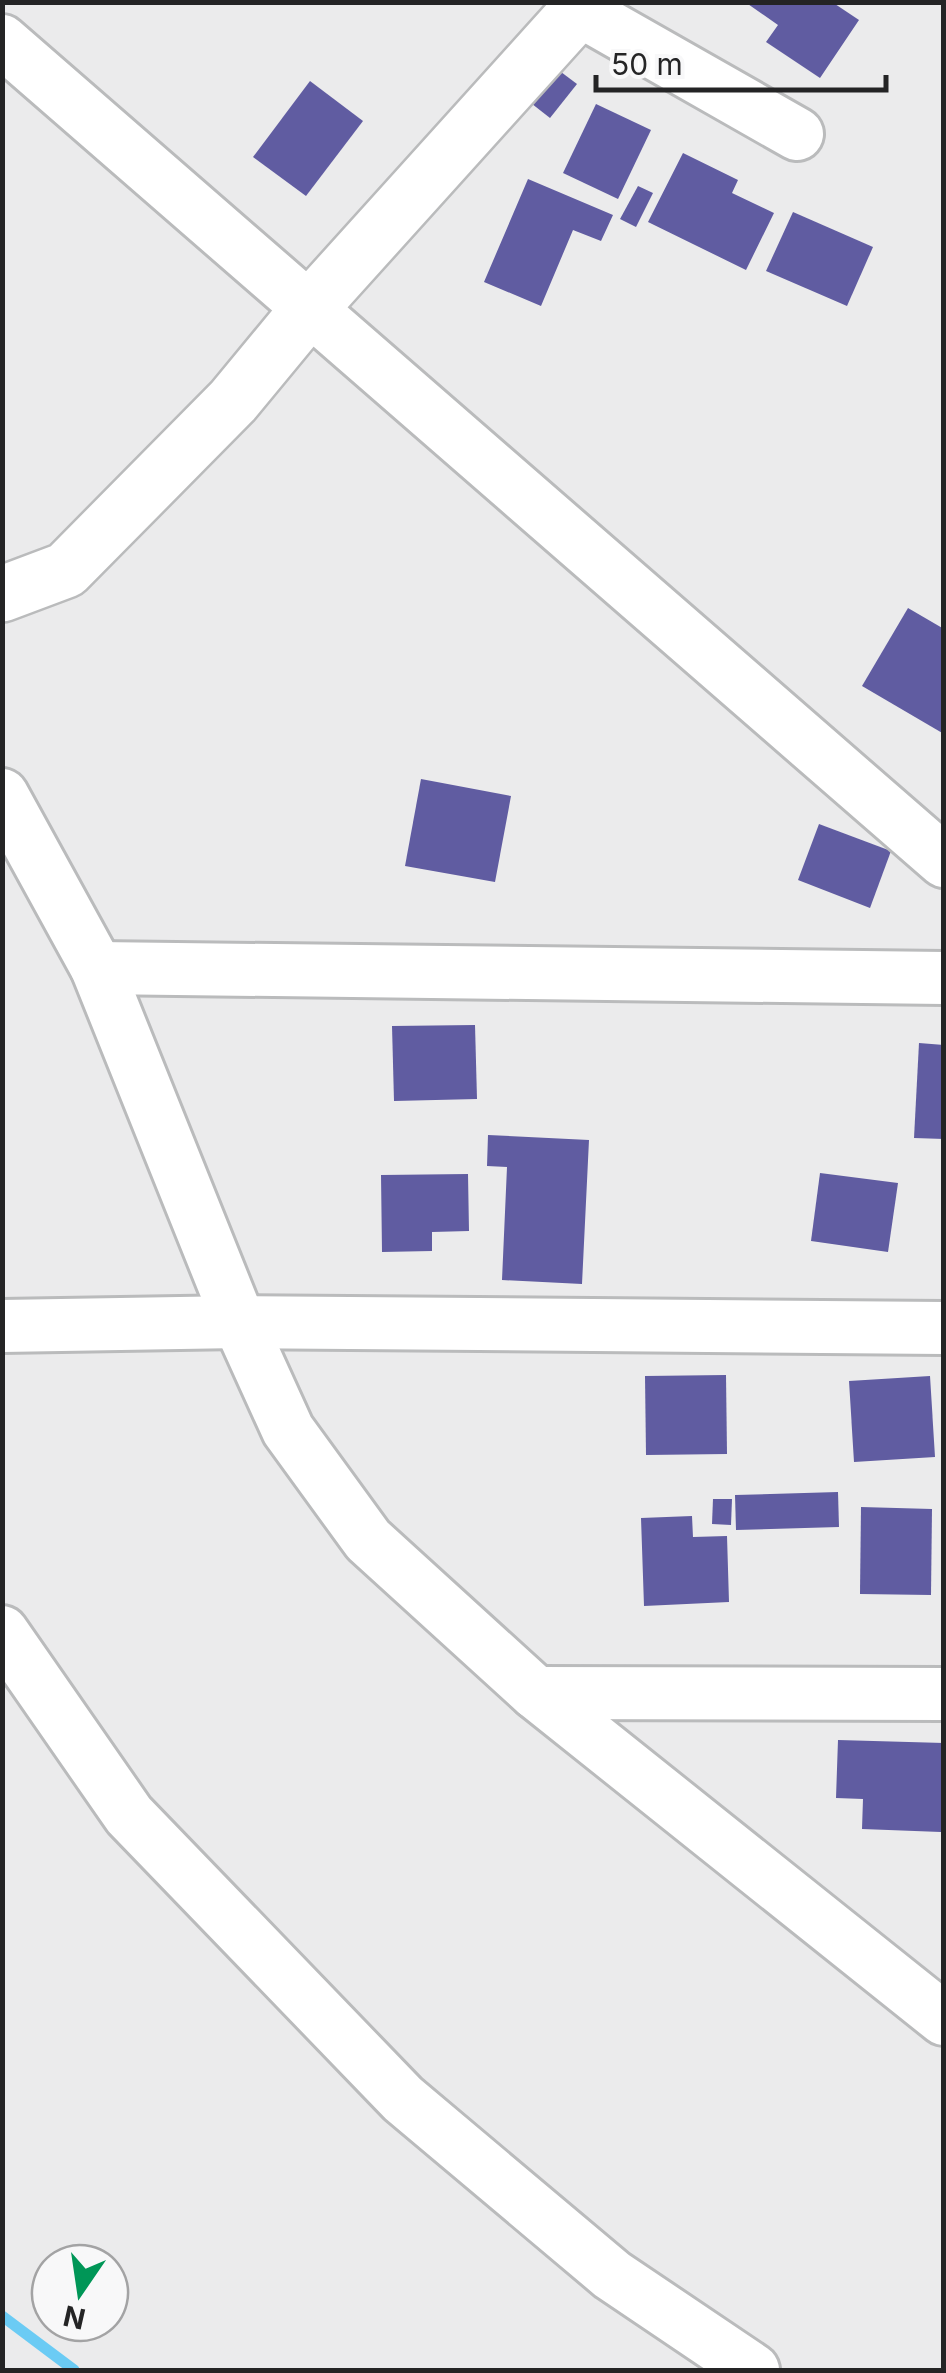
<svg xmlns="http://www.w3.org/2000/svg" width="946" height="2373" viewBox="0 0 946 2373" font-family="Inter,sans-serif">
  <rect width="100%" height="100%" fill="#ebebec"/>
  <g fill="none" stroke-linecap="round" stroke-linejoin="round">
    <polyline stroke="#6bcbf4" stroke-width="11" points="2,2316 74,2370"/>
  </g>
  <g fill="#605ca1">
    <polygon points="745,2 832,2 859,20 820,78 766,42 778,25"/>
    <polygon points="553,66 577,84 550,118 527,100"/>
    <polygon points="310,81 363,121 306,196 253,157"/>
    <polygon points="596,104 651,130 618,199 563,173"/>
    <polygon points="683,153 738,180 732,193 774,213 746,270 648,222"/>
    <polygon points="528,179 613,215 601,241 573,230 541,306 484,282"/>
    <polygon points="638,186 653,193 636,227 620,219"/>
    <polygon points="793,212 873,247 847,306 766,271"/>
    <polygon points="908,608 944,629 944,734 862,686"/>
    <polygon points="421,779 511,796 495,882 405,866"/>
    <polygon points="819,824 891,851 870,908 798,880"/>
    <polygon points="475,1025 477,1099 394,1101 392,1026"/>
    <polygon points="919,1043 944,1045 944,1139 914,1138"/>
    <polygon points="488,1135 589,1140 582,1284 502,1280 507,1167 487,1166"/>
    <polygon points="820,1173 898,1183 888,1252 811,1241"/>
    <polygon points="468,1174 469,1231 432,1232 432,1251 382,1252 381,1175"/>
    <polygon points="726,1375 727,1454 646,1455 645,1376"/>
    <polygon points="930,1376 935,1457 854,1462 849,1381"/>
    <polygon points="838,1492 839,1527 736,1530 735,1495"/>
    <polygon points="713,1499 732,1499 731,1525 712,1524"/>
    <polygon points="861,1507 932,1509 931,1595 860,1594"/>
    <polygon points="692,1516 693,1537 727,1536 729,1602 644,1606 641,1518"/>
    <polygon points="838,1740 944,1743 941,1832 862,1829 863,1799 836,1798"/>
  </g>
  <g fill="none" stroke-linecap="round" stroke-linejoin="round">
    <g stroke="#babbbc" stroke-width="58">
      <g id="minor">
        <polyline points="579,10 797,134"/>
        <polyline points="2,41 944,861"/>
        <polyline points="2,795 97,968 239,1322 288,1430 368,1540 536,1693 944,2019"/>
        <polyline points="97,968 944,978"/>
        <polyline points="2,1326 239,1322 944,1328"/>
        <polyline points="2,1632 129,1815 403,2099 612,2275 753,2370"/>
        <polyline points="536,1693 944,1694"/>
      </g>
    </g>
    <g stroke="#babbbc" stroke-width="60">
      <polyline id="major" points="2,594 66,570 233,401 309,309 586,2"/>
    </g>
    <use href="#minor" stroke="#fff" stroke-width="52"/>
    <use href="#major" stroke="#fff" stroke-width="55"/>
  </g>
  <rect width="946" height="2373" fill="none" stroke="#242425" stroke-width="10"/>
  <g transform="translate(80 2293) rotate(193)"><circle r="48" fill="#f8f8f9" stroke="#a3a3a4" stroke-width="2.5"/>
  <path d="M0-8L18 38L0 25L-18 38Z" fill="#009657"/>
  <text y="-15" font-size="28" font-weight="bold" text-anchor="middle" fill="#242425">N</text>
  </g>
  <path d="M596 75v15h290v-15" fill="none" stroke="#242425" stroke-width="5"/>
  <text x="611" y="75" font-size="30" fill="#242425" stroke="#f8f8f9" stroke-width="8" paint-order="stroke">50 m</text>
</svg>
